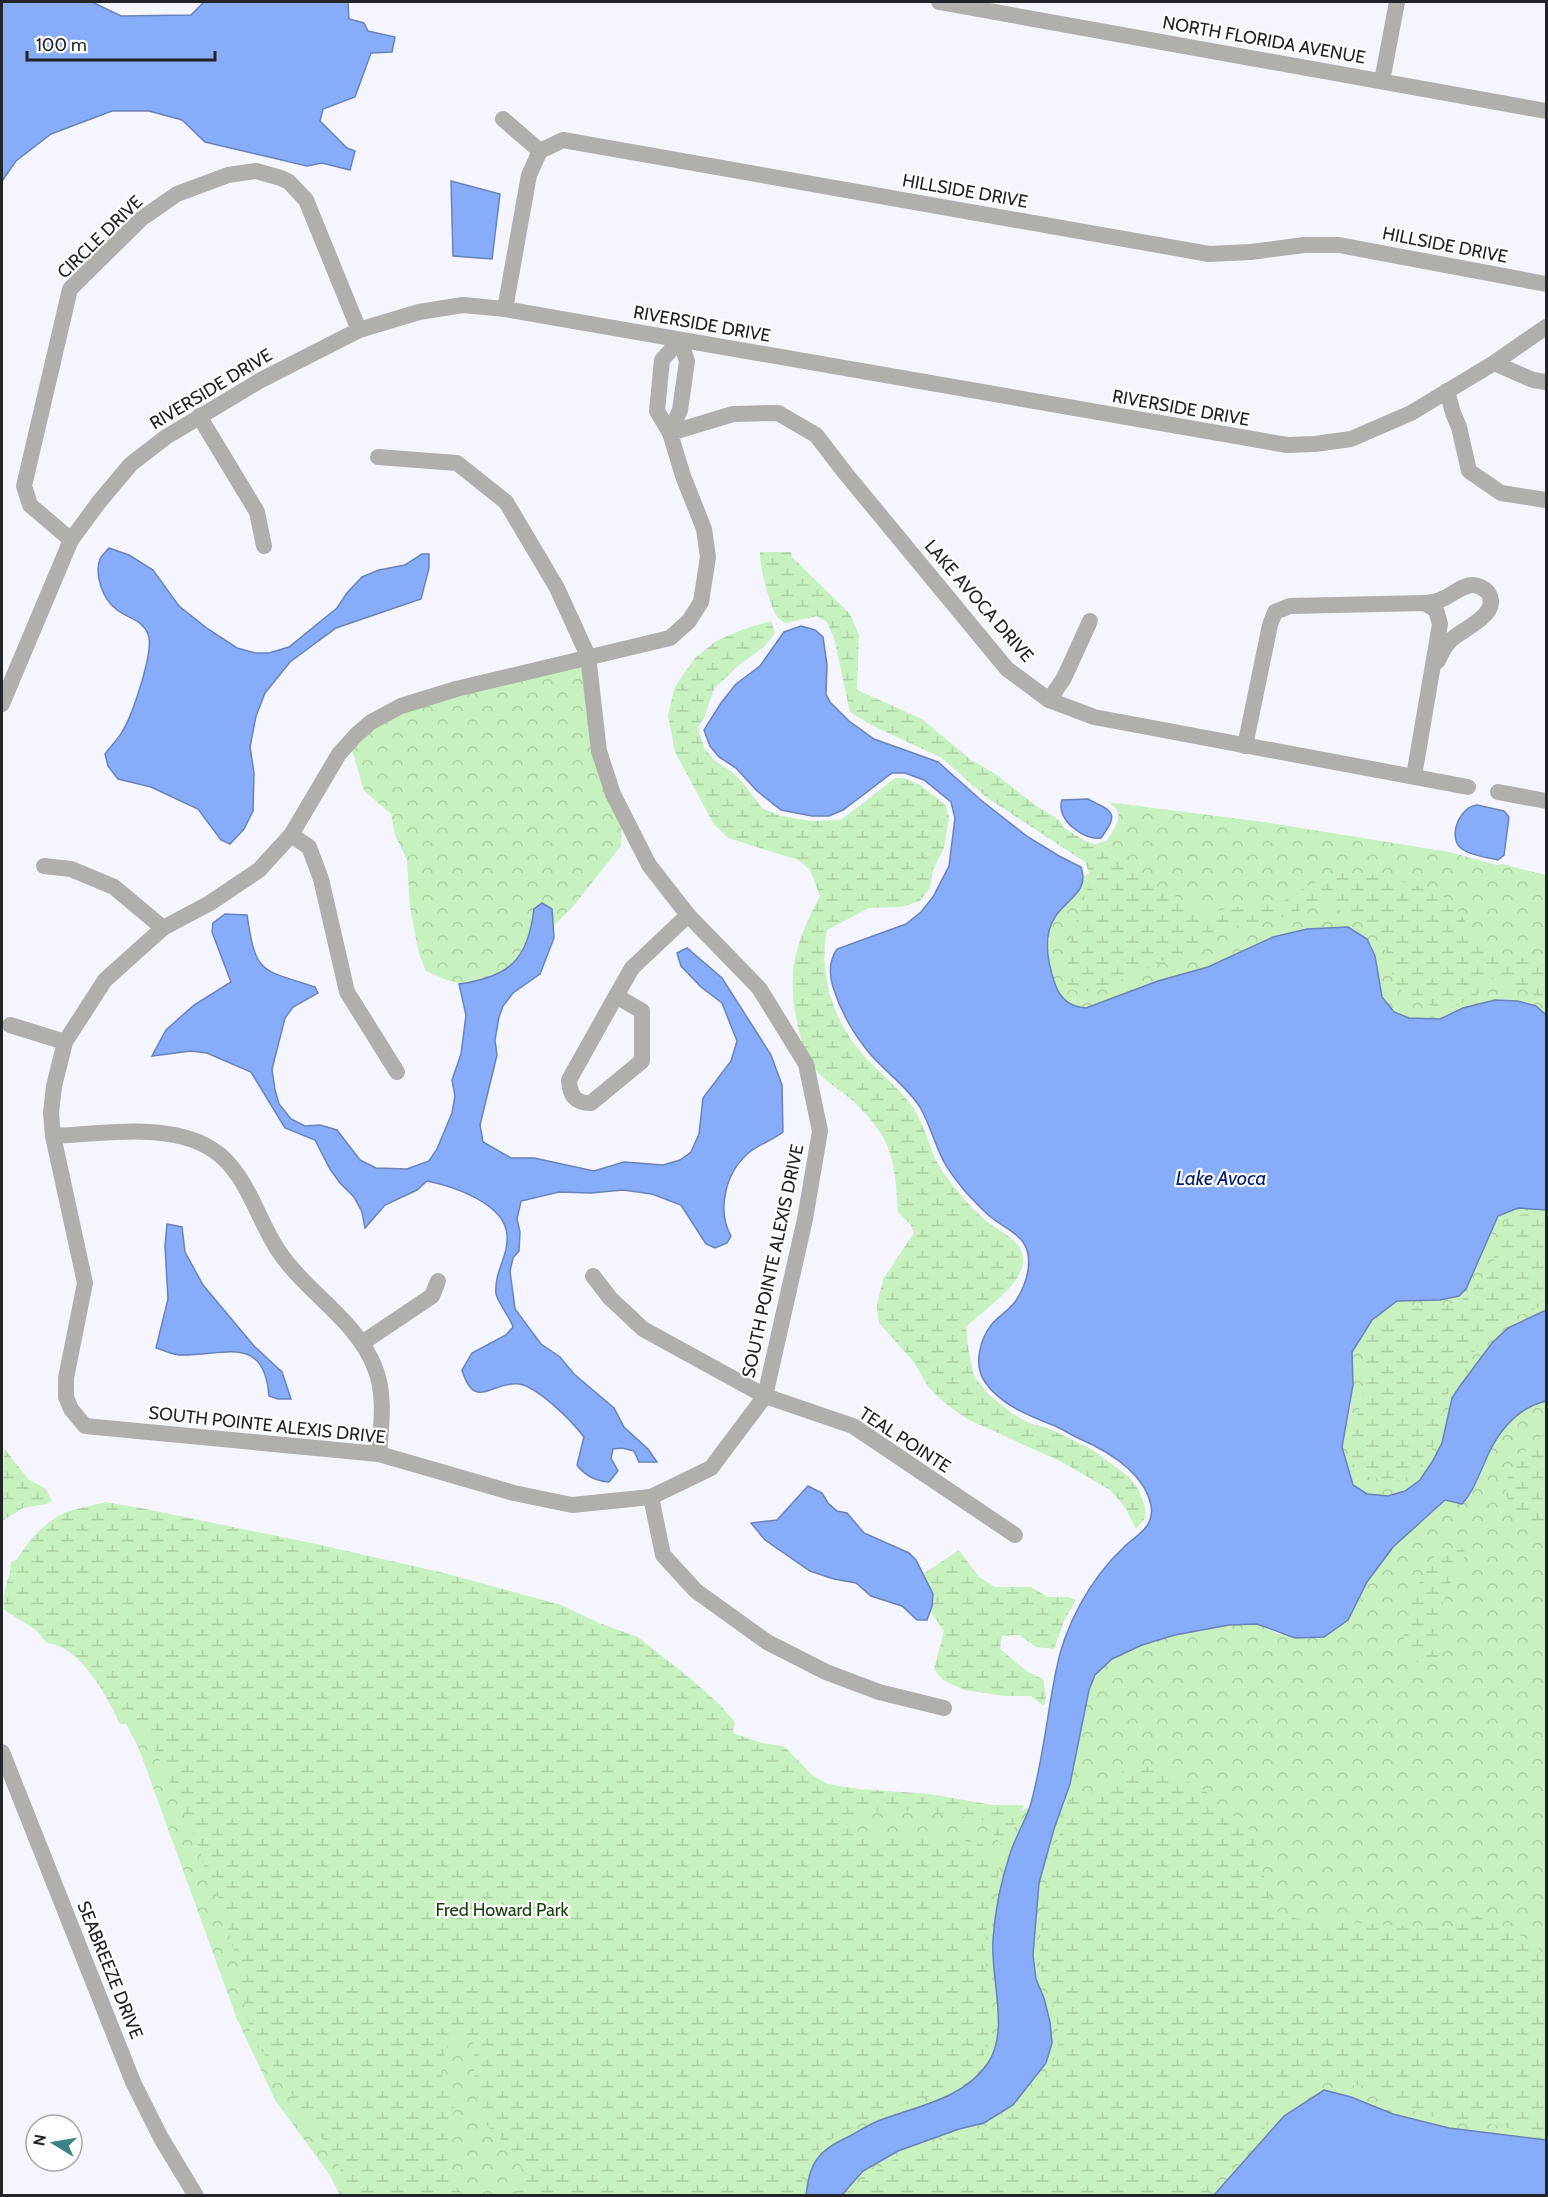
<svg xmlns="http://www.w3.org/2000/svg" width="1548" height="2197" viewBox="0 0 1548 2197" font-family="Cabin,sans-serif">
  <defs>
    <pattern id="forest-crowns" width="20" height="18" patternUnits="userSpaceOnUse" patternTransform="scale(1.5)"><rect width="20" height="18" fill="#c7f1be"/><path d="M2 6a3 3 0 1 1 6 0M12 15a3 3 0 1 1 6 0" fill="none" stroke="#abcea3"/></pattern>
    <pattern id="wetland-marsh" width="20" height="14" patternUnits="userSpaceOnUse" patternTransform="scale(1.5)"><rect width="20" height="14" fill="#c7f1be"/><path d="M1 5h8M5 5V1M11 12h8M15 12V8" fill="none" stroke="#abcea3"/></pattern>
  </defs>
  <rect width="100%" height="100%" fill="#f4f5ff"/>
  <g fill="url(#forest-crowns)">
    <path d="M 581,665 L 622,827 L 621,846 L 575,904 L 554,926 L 552,909 L 534,909 C 529,951 507,984 461,983 C 450,983 436,975 426,971 L 419,954 L 410,907 L 407,860 L 395,835 L 391,814 L 364,791 L 352,750 L 376,727 L 404,712 L 459,695 Z"/>
    <path d="M 1107,802 L 1264,822 L 1449,852 L 1497,865 L 1502,864 L 1546,875 L 1546,1015 L 1535,1006 L 1463,1008 L 1440,1019 L 1409,1018 L 1394,1012 L 1382,997 L 1375,956 L 1273,937 L 1208,967 L 1158,981 L 1086,1008 C 1075,1007 1065,1003 1058,993 C 1047,976 1044,935 1055,917 C 1064,902 1079,894 1084,876 L 1115,858 L 1096,844 L 1106,841 C 1115,828 1128,812 1107,802 Z"/>
    <polygon points="1518,1208 1546,1210 1546,1311 1508,1328 1460,1386 1452,1398 1442,1443 1432,1462 1420,1480 1405,1491 1388,1496 1367,1494 1353,1485 1342,1447 1351,1406 1352,1352 1372,1320 1397,1301 1459,1296 1466,1289 1498,1216"/>
    <path d="M 1544,1401 L 1546,1401 L 1546,2140 L 1449,2128 L 1393,2114 L 1351,2097 L 1284,2116 L 1214,2195 L 340,2195 L 329,2174 L 275,2100 L 237,2019 L 139,1749 L 101,1674 L 9,1580 L 11,1562 L 30,1553 L 751,1750 L 803,1788 L 1010,1816 L 1030,1807 L 1063,1807 L 1070,1784 L 1089,1690 C 1094,1678 1100,1669 1110,1661 C 1135,1641 1224,1621 1255,1624 C 1264,1625 1272,1633 1281,1634 C 1290,1636 1335,1623 1348,1620 L 1367,1582 L 1393,1547 L 1446,1500 L 1462,1504 C 1486,1479 1487,1439 1514,1416 C 1522,1409 1535,1405 1544,1401 Z"/>
  </g>
  <g fill="url(#wetland-marsh)">
    <path d="M 760,552 L 791,552 L 792,557 L 850,614 L 859,635 L 857,690 L 922,719 L 970,759 L 994,773 L 1038,807 L 1058,819 L 1064,828 L 1087,842 L 1096,844 L 1147,882 L 1169,891 L 1185,905 L 1206,913 L 1236,907 L 1255,908 L 1280,903 L 1307,886 L 1345,872 L 1380,876 L 1418,886 L 1450,900 L 1464,919 L 1473,943 C 1496,954 1521,956 1546,965 L 1546,1003 L 1530,992 L 1486,977 C 1478,1000 1477,996 1456,1006 C 1445,1011 1441,1008 1430,1005 C 1376,989 1402,964 1375,935 C 1360,919 1341,910 1321,902 L 1275,920 L 1235,928 L 1111,985 L 1081,993 L 1068,988 L 1067,968 L 1071,937 L 1091,878 L 1085,862 L 986,797 L 942,758 L 871,725 L 850,712 L 834,638 L 827,622 L 817,616 L 786,623 C 783,621 780,620 778,618 C 770,609 759,564 760,552 Z"/>
    <path d="M 771,621 L 775,633 L 765,646 L 739,665 L 714,689 L 704,718 L 698,727 L 704,748 L 714,760 L 732,772 L 743,783 L 762,808 L 781,816 L 812,821 L 841,820 L 895,778 L 904,778 L 920,785 L 946,805 L 949,818 L 944,848 L 933,870 L 930,888 L 920,901 L 902,907 L 869,908 L 827,930 C 818,977 834,1024 867,1059 C 883,1076 901,1090 914,1109 C 925,1126 929,1147 938,1164 C 944,1174 952,1185 960,1194 C 967,1203 976,1212 985,1220 C 998,1231 1021,1239 1023,1258 C 1025,1284 983,1310 966,1327 L 969,1353 L 974,1376 L 988,1394 L 1013,1414 L 1029,1423 L 1050,1429 L 1091,1449 L 1128,1476 L 1139,1490 L 1145,1508 L 1145,1518 L 1136,1529 L 1125,1507 L 1110,1490 L 1062,1462 L 967,1419 L 945,1403 L 929,1388 L 913,1361 L 879,1323 L 877,1306 L 883,1279 L 914,1233 L 910,1224 L 898,1212 C 896,1187 896,1160 883,1137 C 877,1127 868,1116 860,1108 C 847,1093 828,1085 815,1069 C 807,1058 801,1040 798,1027 C 786,973 795,943 820,896 L 810,870 L 798,860 L 728,838 L 713,823 L 675,752 L 668,715 L 675,686 L 695,658 L 716,641 L 744,629 Z"/>
    <polygon points="1524,1214 1546,1215 1546,1304 1523,1314 1496,1322 1480,1341 1467,1367 1447,1395 1436,1440 1430,1453 1413,1475 1398,1480 1361,1476 1352,1461 1350,1443 1363,1393 1364,1343 1377,1324 1400,1307 1441,1306 1461,1301 1493,1268 1496,1239 1505,1221"/>
    <path d="M 1546,1433 L 1546,1529 L 1529,1518 L 1512,1514 C 1509,1504 1504,1491 1507,1480 C 1511,1464 1533,1441 1546,1433 Z"/>
    <polygon points="4,1448 29,1480 45,1488 52,1501 46,1504 23,1508 2,1521"/>
    <path d="M 105,1502 L 141,1508 L 316,1544 L 444,1573 L 561,1605 L 599,1623 L 638,1637 L 691,1679 L 719,1704 L 735,1722 L 733,1733 L 762,1743 L 784,1746 L 813,1776 L 828,1784 L 858,1789 L 930,1794 L 992,1805 L 1024,1805 L 1007,1844 L 1003,1845 L 995,1838 L 988,1822 C 965,1814 874,1804 855,1817 C 852,1819 848,1824 846,1827 L 855,1837 C 897,1840 939,1838 982,1843 L 1000,1869 L 988,1918 L 985,1954 L 992,2020 L 983,2059 L 965,2079 L 940,2093 L 875,2116 L 834,2137 L 813,2155 L 803,2174 L 800,2195 L 517,2196 L 522,2168 L 510,2149 L 481,2119 L 474,2082 L 474,2044 L 466,2037 L 450,2037 L 445,2050 L 442,2080 L 450,2092 L 454,2109 L 446,2170 L 462,2195 L 346,2195 L 342,2173 L 324,2141 L 304,2117 L 285,2081 L 251,2037 L 238,1965 L 220,1901 L 206,1875 L 200,1850 L 148,1734 L 132,1724 L 120,1724 C 107,1696 80,1646 47,1643 L 36,1630 L 4,1610 C 0,1574 32,1528 64,1513 C 76,1508 91,1506 105,1502 Z"/>
    <path d="M 1460,1546 L 1466,1553 L 1451,1581 L 1437,1620 L 1440,1655 L 1427,1665 L 1413,1661 C 1407,1653 1404,1646 1404,1635 C 1405,1617 1423,1565 1438,1553 C 1443,1549 1453,1548 1460,1546 Z"/>
    <path d="M 959,1550 L 979,1577 L 995,1587 L 1031,1587 L 1048,1597 L 1068,1597 L 1076,1600 L 1064,1621 L 1054,1649 L 1036,1647 L 1019,1635 L 1002,1636 L 1000,1649 L 1028,1672 L 1043,1679 L 1046,1697 L 1044,1706 L 1031,1696 L 1005,1696 L 964,1690 L 943,1680 L 934,1669 L 944,1631 L 930,1611 C 934,1601 928,1584 923,1574 Z"/>
    <path d="M 1144,1766 L 1165,1770 L 1204,1790 L 1252,1832 L 1270,1898 L 1280,1915 L 1299,1919 L 1447,1929 L 1466,1923 L 1472,1914 L 1530,1940 L 1546,1956 L 1546,2134 L 1523,2131 L 1470,2120 L 1425,2116 L 1363,2086 L 1326,2082 L 1313,2087 L 1275,2113 L 1269,2123 L 1205,2195 L 848,2195 C 876,2162 921,2146 962,2134 C 983,2128 1002,2123 1019,2107 C 1035,2092 1057,2065 1058,2042 C 1059,2028 1055,2010 1051,1997 C 1048,1990 1044,1984 1042,1976 C 1038,1960 1040,1943 1041,1927 C 1043,1880 1058,1838 1073,1795 L 1084,1798 L 1106,1785 L 1125,1769 Z"/>
  </g>
  <g fill="#87acf9" stroke="#6983ba" stroke-width="1.5">
    <polygon points="2,2 92,2 121,16 191,15 204,2 348,2 349,19 364,23 368,31 395,37 392,52 371,53 355,97 323,109 320,121 347,148 355,151 350,170 322,163 307,166 205,142 182,120 149,111 112,111 51,134 16,161 2,181"/>
    <polygon points="451,181 500,194 492,259 453,256"/>
    <path d="M 109,548 L 129,555 L 153,570 L 179,606 L 208,629 L 237,648 L 255,653 L 269,653 L 289,647 L 337,608 L 347,593 L 362,577 L 379,570 L 405,565 L 422,554 L 429,554 L 429,568 L 421,599 L 336,628 L 290,662 L 265,693 L 256,716 L 250,747 L 254,773 L 253,811 L 244,829 L 230,844 L 221,840 L 198,809 L 151,787 L 118,779 L 108,766 L 105,754 C 111,746 118,739 122,732 C 132,716 155,650 148,634 C 142,619 128,619 116,609 C 103,599 94,575 100,559 C 102,555 107,551 109,548 Z"/>
    <path d="M 801,626 L 815,630 L 823,637 L 827,665 L 826,694 L 830,702 L 849,721 L 874,739 L 938,762 L 982,801 L 1028,837 L 1059,856 L 1081,867 C 1090,892 1066,899 1055,917 C 1042,937 1048,964 1055,984 C 1060,999 1071,1007 1086,1008 L 1158,981 L 1208,967 L 1273,937 L 1307,929 L 1348,927 L 1367,939 L 1375,956 L 1382,997 L 1394,1012 L 1409,1018 L 1440,1019 L 1463,1008 L 1495,1000 L 1518,1001 L 1536,1006 L 1546,1015 L 1546,1210 L 1518,1208 L 1498,1216 L 1466,1289 L 1459,1296 L 1440,1300 L 1397,1301 L 1372,1320 L 1352,1352 L 1353,1385 L 1342,1447 L 1353,1485 L 1367,1494 L 1388,1496 L 1405,1491 L 1420,1480 L 1432,1462 L 1442,1443 L 1452,1398 L 1460,1386 L 1492,1343 L 1508,1328 L 1544,1311 L 1546,1311 L 1546,1401 C 1514,1409 1496,1434 1484,1464 C 1477,1479 1473,1492 1462,1504 L 1445,1500 L 1393,1547 L 1367,1582 L 1348,1620 L 1324,1637 L 1295,1638 L 1257,1624 L 1229,1625 L 1175,1635 L 1142,1645 L 1112,1659 L 1095,1675 L 1089,1690 L 1070,1784 L 1054,1829 L 1039,1883 L 1033,1955 L 1036,1979 L 1044,1998 L 1050,2022 L 1052,2043 L 1046,2063 L 1013,2105 L 984,2123 L 959,2129 L 898,2151 L 863,2171 L 841,2196 L 806,2195 C 808,2183 809,2169 818,2158 C 825,2148 839,2141 850,2136 C 859,2131 868,2125 878,2121 C 916,2106 963,2100 988,2063 C 1010,2030 990,1978 993,1939 C 995,1911 1001,1881 1010,1854 C 1015,1837 1026,1821 1031,1803 C 1043,1760 1047,1715 1056,1671 C 1064,1627 1090,1579 1123,1548 C 1136,1535 1155,1528 1151,1505 C 1144,1472 1108,1451 1078,1438 C 1069,1434 1060,1427 1050,1424 C 1027,1415 1000,1404 985,1382 C 973,1365 980,1339 992,1324 C 999,1316 1009,1310 1015,1302 C 1026,1286 1035,1259 1023,1242 C 1016,1232 1002,1226 992,1218 C 982,1210 973,1200 964,1190 C 956,1180 947,1169 942,1158 C 934,1141 929,1123 920,1107 C 907,1087 887,1073 871,1055 C 854,1035 841,1012 833,987 C 829,974 829,961 837,949 L 906,924 L 921,912 L 933,897 L 949,866 L 955,818 L 951,802 L 924,780 L 905,773 L 892,773 L 843,810 L 829,816 L 812,816 L 781,810 L 757,791 L 736,768 L 719,757 L 710,746 L 704,730 L 721,703 L 736,684 L 760,666 L 784,632 Z"/>
    <path d="M 1088,799 C 1114,812 1119,813 1101,838 C 1084,841 1055,819 1062,800 Z"/>
    <path d="M 1477,805 L 1504,811 L 1509,817 L 1504,855 L 1498,860 C 1487,857 1471,856 1462,849 C 1447,838 1459,807 1477,805 Z"/>
    <path d="M 542,903 L 552,909 L 554,938 L 540,974 L 513,993 L 503,1006 L 499,1017 L 495,1040 L 497,1055 L 480,1125 L 483,1142 L 511,1158 L 534,1158 L 594,1171 L 624,1162 L 663,1165 L 680,1160 L 691,1152 L 699,1134 L 703,1098 L 731,1061 L 737,1041 L 722,1003 L 701,987 L 681,966 L 677,953 L 687,948 L 722,978 L 771,1055 L 782,1085 L 783,1132 C 773,1140 760,1144 751,1151 C 726,1170 716,1209 731,1236 L 727,1243 L 715,1248 L 706,1244 L 681,1205 L 652,1194 L 623,1190 L 591,1193 L 559,1192 L 521,1201 L 517,1219 L 520,1232 L 519,1251 L 513,1258 L 510,1271 L 515,1309 L 541,1344 L 560,1357 L 574,1374 L 614,1408 L 624,1427 L 648,1449 L 657,1462 L 639,1462 L 634,1451 L 622,1448 L 613,1449 L 611,1458 L 618,1471 L 609,1482 C 596,1481 585,1476 577,1465 L 584,1437 C 572,1421 538,1387 519,1384 C 491,1381 475,1412 462,1370 L 472,1353 L 506,1335 L 513,1327 C 510,1317 497,1301 496,1294 C 494,1271 509,1256 507,1235 C 505,1203 452,1186 427,1181 L 417,1190 L 385,1205 L 365,1228 L 362,1212 L 354,1197 L 340,1183 L 330,1169 L 315,1140 L 285,1128 L 251,1072 L 207,1053 L 191,1051 L 152,1056 L 166,1030 L 194,1005 L 231,982 L 212,932 L 213,923 L 225,914 L 247,915 C 256,975 260,969 315,987 L 318,993 L 293,1007 L 285,1018 L 272,1069 L 275,1090 L 279,1104 L 291,1119 L 305,1126 L 320,1125 L 337,1130 L 360,1160 L 376,1168 L 407,1169 L 429,1161 L 437,1149 L 452,1113 L 455,1096 L 452,1080 L 461,1054 L 466,1015 L 459,984 C 509,977 528,960 534,909 Z"/>
    <path d="M 167,1224 L 182,1227 L 185,1252 L 203,1285 L 254,1346 L 282,1372 L 291,1399 L 278,1399 L 269,1396 C 264,1332 222,1357 179,1355 C 172,1354 163,1350 156,1348 L 168,1299 L 165,1246 Z"/>
    <polygon points="808,1486 822,1493 828,1503 837,1511 847,1513 864,1533 909,1553 916,1560 933,1594 932,1606 927,1620 917,1620 902,1606 871,1596 856,1583 834,1579 810,1571 765,1540 751,1523 777,1520"/>
    <polygon points="1324,2090 1351,2097 1393,2114 1449,2128 1546,2140 1546,2195 1214,2195 1284,2116"/>
  </g>
  <g fill="none" stroke-linecap="round" stroke-linejoin="round">
    <g stroke="#b0afab" stroke-width="16">
      <polyline points="939,2 1546,111"/>
      <polyline points="1382,81 1397,2"/>
      <polyline points="503,119 540,151"/>
      <polyline points="505,309 529,175 540,151 563,140 1209,254 1251,252 1304,245 1339,245 1546,284"/>
      <polygon points="680,340 687,361 680,410 670,433 657,411 662,360"/>
      <polyline points="1494,363 1533,380 1546,382"/>
      <polyline points="1447,391 1453,413 1459,427 1469,471 1501,493 1546,500"/>
      <polyline points="199,416 257,512 264,546"/>
      <polyline points="378,457 457,463 506,502 557,588 588,656 599,751 613,794 649,865 688,915 759,988 806,1064 820,1131 805,1219 765,1396 711,1468 651,1497 572,1505 514,1493 379,1454 85,1426 71,1409 66,1397 66,1378 85,1283 53,1136 51,1113 54,1086 65,1042 105,980 163,928 210,903 259,870 291,835 339,754 356,735 371,722 401,706 456,689 670,638 689,621 701,602 708,557 704,529 683,476 670,433 733,414 778,413 816,435 846,474 1007,669 1049,700 1094,717 1468,787"/>
      <polyline points="71,540 30,505 24,486 70,289 141,219 177,194 228,175 256,171 281,178 289,182 306,200 359,330"/>
      <path d="M 1425,603 C 1447,603 1458,585 1473,585 C 1478,585 1486,589 1489,594 C 1500,616 1461,629 1450,641 C 1444,647 1441,653 1438,661"/>
      <polyline points="1049,700 1064,678 1090,621"/>
      <polyline points="2,704 71,540 99,502 131,464 166,437 261,380 359,330 419,312 463,305 505,309 1287,445 1315,444 1351,439 1411,413 1494,363 1546,327"/>
      <polyline points="1245,746 1270,625 1275,612 1290,606 1425,603 1436,610 1440,624 1414,776"/>
      <polyline points="1498,792 1546,801"/>
      <polyline points="291,835 309,847 321,879 347,992 397,1072"/>
      <polyline points="44,866 71,869 114,887 163,928"/>
      <path d="M 616,996 L 642,1011 L 642,1061 L 591,1103 C 575,1103 570,1096 569,1080 Z"/>
      <polyline points="616,996 632,968 688,915"/>
      <polyline points="10,1025 65,1042"/>
      <path d="M 53,1136 C 100,1134 168,1122 210,1148 C 246,1169 256,1217 278,1250 C 306,1293 356,1319 375,1368 C 386,1396 381,1426 379,1454"/>
      <polyline points="593,1276 610,1298 643,1329 765,1396 853,1426 1015,1535"/>
      <polyline points="362,1343 432,1296 438,1281"/>
      <polyline points="651,1497 663,1555 696,1591 767,1642 826,1672 879,1692 944,1708"/>
      <polyline points="2,1752 133,2082 161,2138 196,2196"/>
    </g>
  </g>
  <g text-anchor="middle" dominant-baseline="central" stroke-width="4.5" stroke-linejoin="round" paint-order="stroke">
    <g font-size="18" fill="#232427" stroke="#fff">
      <text transform="translate(1264 40) rotate(10)">NORTH FLORIDA AVENUE</text>
      <text transform="translate(965 191) rotate(10)">HILLSIDE DRIVE</text>
      <text transform="translate(100 237) rotate(-44)">CIRCLE DRIVE</text>
      <text transform="translate(1445 245) rotate(11)">HILLSIDE DRIVE</text>
      <text transform="translate(702 324) rotate(10)">RIVERSIDE DRIVE</text>
      <text transform="translate(211 389) rotate(-31)">RIVERSIDE DRIVE</text>
      <text transform="translate(1181 408) rotate(10)">RIVERSIDE DRIVE</text>
      <text transform="translate(979 601) rotate(49)">LAKE AVOCA DRIVE</text>
      <text transform="translate(773 1261) rotate(-78)">SOUTH POINTE ALEXIS DRIVE</text>
      <text transform="translate(267 1425) rotate(6)">SOUTH POINTE ALEXIS DRIVE</text>
      <text transform="translate(905 1440) rotate(33)">TEAL POINTE</text>
      <text transform="translate(110 1970) rotate(68)">SEABREEZE DRIVE</text>
    </g>
    <g font-size="18" fill="#18400e" stroke="#fff">
      <text x="502" y="1910">Fred Howard Park</text>
    </g>
    <g font-size="20" font-style="italic" fill="#021a71" stroke="#fff">
      <text x="1221" y="1178">Lake Avoca</text>
    </g>
  </g>
  <rect width="1548" height="2197" fill="none" stroke="#232427" stroke-width="6"/>
  <g transform="translate(54 2143) rotate(281)"><circle r="28" fill="#ffffff" stroke="#a7a7a9" stroke-width="1.5"/>
  <path d="M0-4.5L10 22L0 15L-10 22Z" fill="#3a8286"/>
  <text y="-9" font-size="16" font-weight="bold" text-anchor="middle" fill="#232427">N</text>
  </g>
  <path d="M27 51v9h188v-9" fill="none" stroke="#232427" stroke-width="3"/>
  <text x="36" y="51" font-size="18" fill="#232427" stroke="#ffffff" stroke-width="4.5" paint-order="stroke">100 m</text>
</svg>
